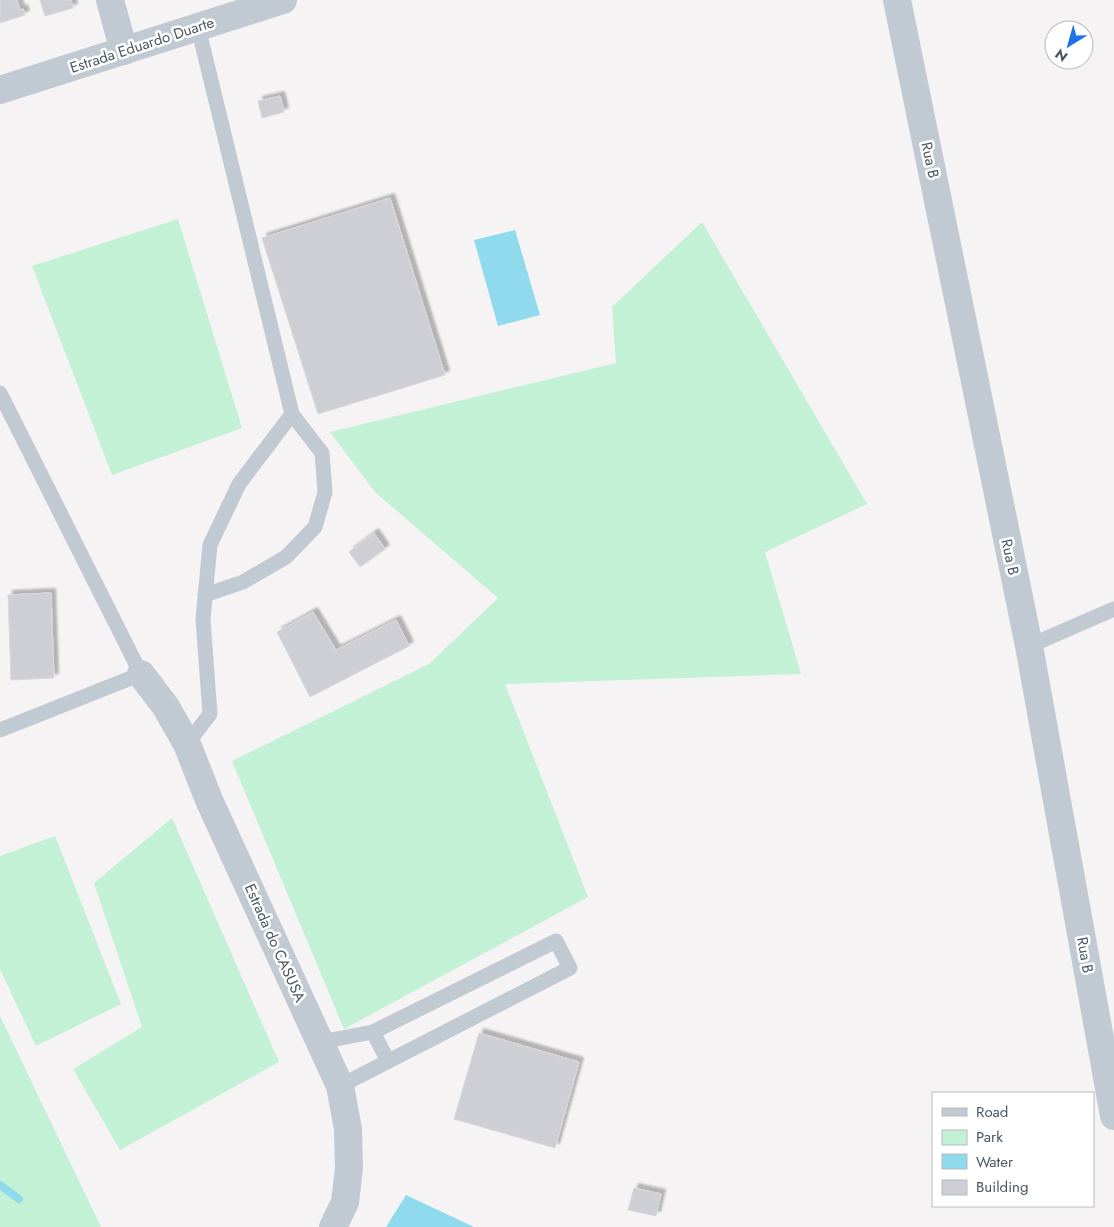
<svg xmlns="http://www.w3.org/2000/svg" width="1114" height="1227" viewBox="0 0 1114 1227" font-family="Jost,sans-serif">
  <defs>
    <filter id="shadow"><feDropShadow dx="4.5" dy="-4.5" stdDeviation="1" flood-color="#0004"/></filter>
  </defs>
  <rect width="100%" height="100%" fill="#f5f3f3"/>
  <g fill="#c3f1d5">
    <polygon points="178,219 242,428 112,475 32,266"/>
    <polygon points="702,222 867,504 765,552 801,674 505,684 588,897 344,1029 232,761 429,664 498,598 375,492 330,432 616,363 612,307"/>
    <polygon points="172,818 279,1062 120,1150 73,1069 142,1027 94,883"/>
    <polygon points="55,836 121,1004 36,1046 0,969 0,856"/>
    <polygon points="0,1016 101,1227 0,1227"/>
  </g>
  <g fill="#90daee">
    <polygon points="515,230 540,315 498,326 474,240"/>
    <polygon points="406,1195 474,1227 386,1227"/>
  </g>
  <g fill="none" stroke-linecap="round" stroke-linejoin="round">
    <polyline stroke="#90daee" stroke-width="8" points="0,1185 19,1199"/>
  </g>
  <g fill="#cdcfd5" stroke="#d7d9de" filter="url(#shadow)">
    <polygon points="0,0 17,0 20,10 23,9 25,15 0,23"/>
    <polygon points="40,0 71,0 73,8 45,16"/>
    <polygon points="280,96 284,112 262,118 258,101"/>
    <polygon points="390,198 445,375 318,414 262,238"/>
    <polygon points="374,533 385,549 360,567 349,552"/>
    <polygon points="51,593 54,678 11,680 8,595"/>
    <polygon points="313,612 336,650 396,620 409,646 310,697 277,632"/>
    <polygon points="479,1033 579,1062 555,1148 454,1119"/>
    <polygon points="634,1188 661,1194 656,1216 628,1210"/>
  </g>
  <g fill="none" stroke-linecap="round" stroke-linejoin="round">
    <g stroke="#c1cad2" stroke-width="15">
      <polyline points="0,393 141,674 0,730"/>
      <polyline points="205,595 243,582 286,557 315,527 325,492 322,453 292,414"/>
      <polyline points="1029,646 1114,609"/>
      <polyline points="187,744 210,714 203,619 210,545 239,484 292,414 198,27"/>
      <polyline points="373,1032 388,1061"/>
      <polyline points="320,1042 373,1032 556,941 570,968 340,1086"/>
    </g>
    <g stroke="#c1cad2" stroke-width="28">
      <polyline points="110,0 124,51"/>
      <polyline points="897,0 1029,646 1114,1116"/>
      <polyline points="141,674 166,707 187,744 209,800 340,1086 348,1129 349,1168 345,1202 333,1227"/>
    </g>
    <polyline stroke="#c1cad2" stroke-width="28" points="0,90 283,0"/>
  </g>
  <g text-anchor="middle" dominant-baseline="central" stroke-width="5" stroke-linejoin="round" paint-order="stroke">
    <g font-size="15" fill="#4a5661" stroke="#fff">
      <text transform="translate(142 45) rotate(-18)">Estrada Eduardo Duarte</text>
      <text transform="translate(930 160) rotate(78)">Rua B</text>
      <text transform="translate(1010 557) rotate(78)">Rua B</text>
      <text transform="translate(275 943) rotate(66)">Estrada do CASUSA</text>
      <text transform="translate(1085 955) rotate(80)">Rua B</text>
    </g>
  </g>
  <rect x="932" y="1092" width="162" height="115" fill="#ffffff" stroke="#b7bbc0"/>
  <rect x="942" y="1108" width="25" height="8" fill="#c1cad2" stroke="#b7bbc0"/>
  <text x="976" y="1117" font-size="15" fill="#4a5661">Road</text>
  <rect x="942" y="1130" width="25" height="15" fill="#c3f1d5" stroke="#b7bbc0"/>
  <text x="976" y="1142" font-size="15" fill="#4a5661">Park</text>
  <rect x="942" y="1154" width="25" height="15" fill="#90daee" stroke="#b7bbc0"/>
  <text x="976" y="1167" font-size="15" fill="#4a5661">Water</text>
  <rect x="942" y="1180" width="25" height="15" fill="#cdcfd5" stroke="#b7bbc0"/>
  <text x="976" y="1192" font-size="15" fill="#4a5661">Building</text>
  <g transform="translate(1069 45) rotate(217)"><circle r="24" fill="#ffffff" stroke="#b7bbc0"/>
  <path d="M0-4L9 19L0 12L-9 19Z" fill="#1a73e8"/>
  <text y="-8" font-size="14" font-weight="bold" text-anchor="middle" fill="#4a5661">N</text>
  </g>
</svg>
